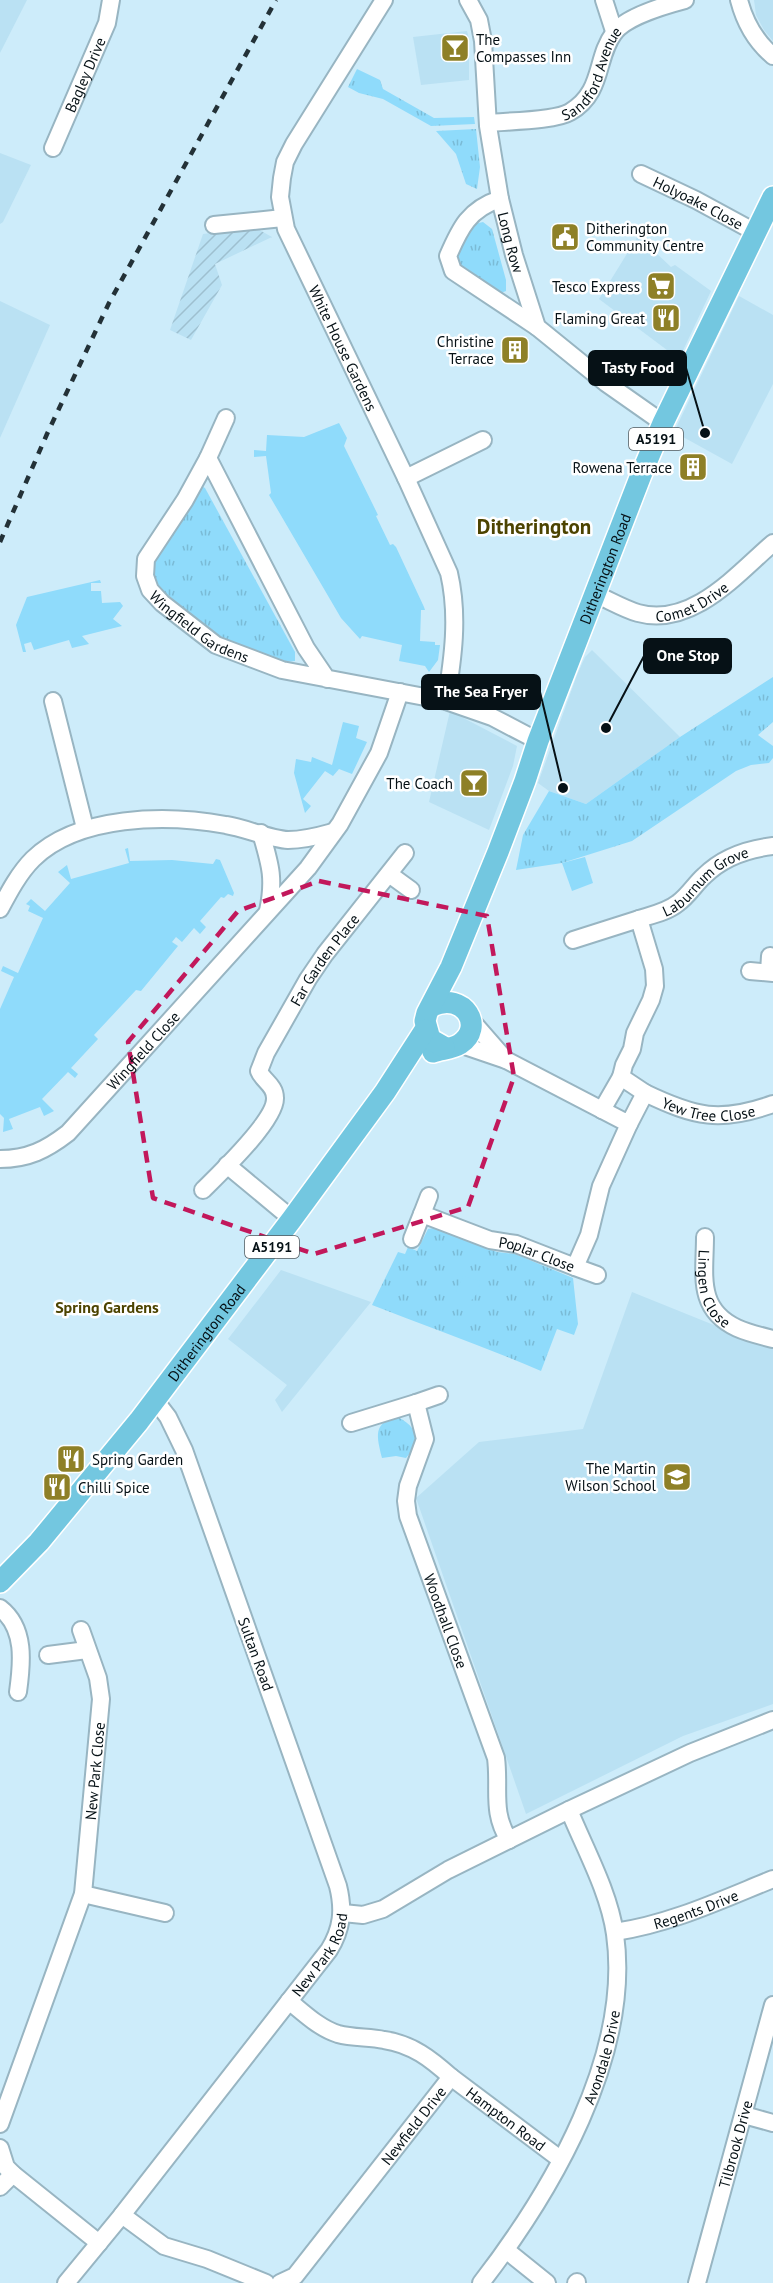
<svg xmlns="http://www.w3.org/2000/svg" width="773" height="2283" viewBox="0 0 773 2283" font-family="'PT Sans',sans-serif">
  <defs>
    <pattern id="industrial-furrows" width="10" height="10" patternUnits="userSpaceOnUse" patternTransform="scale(1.5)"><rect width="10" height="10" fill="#bae1f3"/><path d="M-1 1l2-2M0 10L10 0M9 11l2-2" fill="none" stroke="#9ec0d0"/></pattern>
    <pattern id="grass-tufts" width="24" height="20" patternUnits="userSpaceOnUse" patternTransform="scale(1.5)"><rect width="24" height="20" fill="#8fdbfb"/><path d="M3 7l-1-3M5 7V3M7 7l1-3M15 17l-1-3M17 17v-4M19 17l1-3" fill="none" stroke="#7abbd6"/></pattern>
  </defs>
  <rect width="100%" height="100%" fill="#cdecfa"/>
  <g fill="#bae1f3">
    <polygon points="0,0 27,0 0,53"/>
    <polygon points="754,0 773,0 773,41 764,30 756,15"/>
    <polygon points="467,31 469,39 469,80 421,85 413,37"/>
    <polygon points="0,153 31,165 3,222 0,224"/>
    <polygon points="638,236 671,267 675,265 711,291 679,359 599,299"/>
    <polygon points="739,296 773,315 773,384 732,464 674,432"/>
    <polygon points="0,301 50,325 0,438"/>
    <polygon points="592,650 680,737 586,804 549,791 538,783 577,675 585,657"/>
    <polygon points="450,711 517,746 513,766 489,830 429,802"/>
    <polygon points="281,1270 371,1302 282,1412 275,1400 287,1385 228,1339"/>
    <polygon points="632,1292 773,1349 773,1704 683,1736 526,1814 416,1498 479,1442 583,1429"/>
  </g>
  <polygon fill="url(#industrial-furrows)" points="254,227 272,237 215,264 222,285 191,340 170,330 203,234"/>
  <g fill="url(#grass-tufts)">
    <polygon points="357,69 380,80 383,89 434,118 474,117 475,124 431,126 383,99 359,93 348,87"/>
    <polygon points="476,129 480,167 477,189 466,184 456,154 436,131"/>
    <path d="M 483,222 L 492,229 L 506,280 L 506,291 L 498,294 C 485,284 452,269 459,249 C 462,241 469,232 474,224 Z"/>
    <polygon points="200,485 205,488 295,652 295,661 286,662 225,642 163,595 154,579 153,563"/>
    <polygon points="773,677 773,722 758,735 773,746 773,758 769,763 751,765 736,771 632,841 562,863 516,870 523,835 549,791 586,804 680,737"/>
    <path d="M 433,1228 L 497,1252 L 515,1254 L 573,1278 L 578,1324 L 574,1335 L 557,1329 L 541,1371 C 485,1347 428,1327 372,1305 L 398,1252 L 405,1254 L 408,1247 L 417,1251 L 428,1229 Z"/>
    <path d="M 398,1417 C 411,1424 417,1431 416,1446 L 406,1458 L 396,1456 L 382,1458 C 377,1437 372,1422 398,1417 Z"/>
  </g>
  <g fill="#8fdbfb">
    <polygon points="339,423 347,438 344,446 378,515 376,516 390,545 393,544 396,547 424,607 425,610 421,610 420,641 435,642 435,645 440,645 438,660 429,672 425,666 399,661 402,645 362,636 360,639 341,618 269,495 271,493 266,456 254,457 254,450 266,451 267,435 304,437"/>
    <polygon points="100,580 101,583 91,583 91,591 101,591 102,603 120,602 123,606 113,619 122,626 82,636 89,644 72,648 69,640 34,650 31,642 24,644 26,652 23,652 16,625 27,597"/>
    <polygon points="343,722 359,726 356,738 367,742 352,774 339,769 333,776 325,771 303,799 311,806 305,813 294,773 296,759 311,762 312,757 332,765"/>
    <polygon points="128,848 130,861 172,860 213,864 216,859 220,860 234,893 233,896 228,894 224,898 221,897 200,921 206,927 200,934 194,928 182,942 176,937 172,942 178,946 141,991 136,990 94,1035 98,1039 71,1068 78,1074 75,1078 68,1072 42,1099 54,1111 44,1116 40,1107 9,1119 13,1129 3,1132 4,1118 0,1114 0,1009 14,977 1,971 3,966 18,973 43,918 28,911 30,906 26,904 31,899 45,911 70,883 58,872 67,865 71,879 129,863 125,849"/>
    <polygon points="585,857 593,883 572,891 562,863"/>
    <polygon points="463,1276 480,1281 478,1292 472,1300 456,1292"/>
  </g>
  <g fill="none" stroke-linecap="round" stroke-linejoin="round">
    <g stroke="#98b5c2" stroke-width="20">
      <g id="minor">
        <path id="s1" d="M 384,0 L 294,144 L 285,162 L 282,178 L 280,197 L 286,229 L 406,478 L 449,573 C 459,616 453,658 446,701"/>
        <path id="s2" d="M 468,0 L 479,20 L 483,41 L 488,126 L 500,199 L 514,255 L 537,327 L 606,383 L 663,423"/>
        <polyline points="604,0 614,31"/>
        <path d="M 739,0 C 745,23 755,41 773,56"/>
        <path id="s3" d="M 488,123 C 507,121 555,121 570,112 C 604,92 595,58 614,33 C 625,17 666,5 685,0"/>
        <path id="s4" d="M 53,148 L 107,23 L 111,0"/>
        <path id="s5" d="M 641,174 L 696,200 L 755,232"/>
        <path d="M 500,199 C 469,209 460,228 448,256 L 453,271 L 537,327"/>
        <polyline points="214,225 283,218"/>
        <polyline points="208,458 226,418"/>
        <polyline points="406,478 483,440"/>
        <path id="s6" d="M 595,594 C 609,600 624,609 638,613 C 692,628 737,574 773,543"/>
        <path id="s7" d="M 327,679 L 306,648 L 208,458 L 185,500 L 146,559 L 145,576 L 150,590 L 162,603 L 216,645 L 282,670 L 446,701 L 492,717 L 538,741"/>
        <polyline points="53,701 85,828"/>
        <path d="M 261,833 C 270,864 275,878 268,911"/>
        <polyline points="389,874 411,890"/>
        <path d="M 0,909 C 9,892 19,873 33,859 C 78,815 166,814 226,825 C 245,828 270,839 288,840 C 304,840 319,836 333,832"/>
        <path id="s8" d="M 639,919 C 652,915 667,912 678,903 C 688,896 695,884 704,876 C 723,857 747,849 773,846"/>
        <polyline points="573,940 639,919 654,969 655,986 651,1000 635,1033 632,1049 624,1065 621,1077"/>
        <polyline points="750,971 773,973"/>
        <polyline points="769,972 770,956"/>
        <polyline points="471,1020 506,1060"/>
        <path id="s9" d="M 459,1044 L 506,1060 L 629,1124 L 645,1093 C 695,1117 720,1123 773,1104"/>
        <polyline points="602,1110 621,1077 645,1093"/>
        <path id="s10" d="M 0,1159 C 28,1159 46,1150 68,1133 L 308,868 L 340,824 L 379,753 L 400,692"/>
        <polyline points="227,1165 292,1219"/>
        <path id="s11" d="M 203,1190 C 220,1173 276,1120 275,1098 C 275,1085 263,1081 259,1071 L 266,1053 L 308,979 L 325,954 L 405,853"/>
        <path id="s12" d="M 429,1196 L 422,1214 L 490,1240 L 516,1244 L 575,1267 L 589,1235 L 601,1186 L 629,1124"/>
        <path id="s13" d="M 705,1237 C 705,1274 696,1309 737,1328 C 748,1333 761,1336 773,1339"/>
        <polyline points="412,1239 422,1214"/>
        <polyline points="575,1267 597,1275"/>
        <polyline points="416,1403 439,1395"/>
        <path id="s14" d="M 351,1423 L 416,1403 L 425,1439 L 408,1486 L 406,1501 L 408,1516 L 496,1758 C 500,1789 491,1812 509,1840"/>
        <path d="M 0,1608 C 26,1628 22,1663 18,1692"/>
        <polyline points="48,1655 87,1650"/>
        <polyline points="83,1894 165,1913"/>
        <polyline points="343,1913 363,1915 383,1909 448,1870 569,1810 690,1753 773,1720"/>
        <path id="s15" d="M 615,1932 C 670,1924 721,1900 773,1879"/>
        <path id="s16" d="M 451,2077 L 560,2159"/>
        <polyline points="744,2115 773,2123"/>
        <path id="s17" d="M 0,2124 L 83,1894 L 101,1699 L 98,1678 L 81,1630"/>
        <polyline points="0,2148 6,2167 13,2174 99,2243"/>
        <polyline points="0,2187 13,2174"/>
        <polyline points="122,2215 164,2246 207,2259 266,2283"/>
        <polyline points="506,2250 547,2283"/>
        <path id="s18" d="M 66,2283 L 122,2215 L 329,1950 C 342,1929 344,1910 338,1886 L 184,1450 L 168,1417 L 155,1400"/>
        <path id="s19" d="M 280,2283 L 295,2276 L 451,2077 C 431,2059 412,2044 384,2040 C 369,2037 353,2038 338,2034 C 319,2028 304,2013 289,2001"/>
        <path id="s20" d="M 481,2283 C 552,2191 632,2055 615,1934 C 609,1892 585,1849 569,1810"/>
        <polyline points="576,2283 577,2282"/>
        <path id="s21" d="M 697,2283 L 773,2005"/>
      </g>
    </g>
    <g stroke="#fff" stroke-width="24">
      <g id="major">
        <path d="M 432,1006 C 465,991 485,1028 460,1044 C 452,1049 442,1049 433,1052"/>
        <path id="s22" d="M 444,1047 L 430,1039 L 425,1021 L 427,1013 L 451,967 L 498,852 L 525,781 L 538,741 L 641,475 L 663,423 L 773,197"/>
        <path id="s23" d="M 0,1582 L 39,1542 L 139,1421 L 292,1219 L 385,1092 L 425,1030"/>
      </g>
    </g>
    <use href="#minor" stroke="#fff" stroke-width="16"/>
    <use href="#major" stroke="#73c7e0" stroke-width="21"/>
    <polyline stroke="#233137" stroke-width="4.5" stroke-dasharray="8 8" stroke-linecap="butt" points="0,542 47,434 109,303 276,0"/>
  </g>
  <path fill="none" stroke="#c2185b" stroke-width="4.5" stroke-dasharray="12 8" stroke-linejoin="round" d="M 319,881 L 487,916 L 514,1077 L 468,1207 L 314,1254 L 153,1198 L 128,1042 L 238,911 Z"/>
  <defs>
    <g id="bar-square" transform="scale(1.5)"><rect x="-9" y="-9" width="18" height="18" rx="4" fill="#8e8027" stroke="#fff"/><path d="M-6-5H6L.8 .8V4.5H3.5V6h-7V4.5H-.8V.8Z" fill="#fff"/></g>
    <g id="civic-square" transform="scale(1.5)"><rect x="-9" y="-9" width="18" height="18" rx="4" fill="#8e8027" stroke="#fff"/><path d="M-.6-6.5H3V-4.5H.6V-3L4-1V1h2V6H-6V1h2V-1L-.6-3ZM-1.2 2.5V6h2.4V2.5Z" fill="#fff"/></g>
    <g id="supermarket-square" transform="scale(1.5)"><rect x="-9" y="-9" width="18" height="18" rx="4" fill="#8e8027" stroke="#fff"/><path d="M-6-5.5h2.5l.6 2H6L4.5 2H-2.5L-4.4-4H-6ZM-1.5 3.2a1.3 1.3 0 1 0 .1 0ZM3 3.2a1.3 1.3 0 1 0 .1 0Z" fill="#fff"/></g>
    <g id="restaurant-square" transform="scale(1.5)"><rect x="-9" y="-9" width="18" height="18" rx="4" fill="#8e8027" stroke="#fff"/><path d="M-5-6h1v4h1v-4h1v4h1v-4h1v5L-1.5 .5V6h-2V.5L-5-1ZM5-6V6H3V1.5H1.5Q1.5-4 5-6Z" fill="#fff"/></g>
    <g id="building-square" transform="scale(1.5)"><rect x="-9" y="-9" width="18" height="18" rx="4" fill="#8e8027" stroke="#fff"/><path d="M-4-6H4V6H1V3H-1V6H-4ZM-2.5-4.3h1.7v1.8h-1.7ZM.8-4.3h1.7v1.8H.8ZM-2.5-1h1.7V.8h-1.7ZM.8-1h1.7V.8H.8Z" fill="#fff"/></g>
    <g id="school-square" transform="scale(1.5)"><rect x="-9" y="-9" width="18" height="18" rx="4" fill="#8e8027" stroke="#fff"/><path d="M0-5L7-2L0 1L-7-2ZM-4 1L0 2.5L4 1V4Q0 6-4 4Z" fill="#fff"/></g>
  </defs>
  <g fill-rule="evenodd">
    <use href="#bar-square" x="455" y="48"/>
    <use href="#civic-square" x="565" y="237"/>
    <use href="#supermarket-square" x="661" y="286"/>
    <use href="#restaurant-square" x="666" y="318"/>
    <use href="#building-square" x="515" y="350"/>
    <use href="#building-square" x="693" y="467"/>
    <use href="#bar-square" x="474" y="783"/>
    <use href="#restaurant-square" x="71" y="1459"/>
    <use href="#school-square" x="677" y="1477"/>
    <use href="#restaurant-square" x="57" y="1487"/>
  </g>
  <g text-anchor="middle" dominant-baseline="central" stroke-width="5" stroke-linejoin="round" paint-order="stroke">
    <g fill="#fff" stroke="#51585c" stroke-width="1.5">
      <rect x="629" y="428" width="54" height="22" rx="4.5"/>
      <rect x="245" y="1236" width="54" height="22" rx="4.5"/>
    </g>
    <g font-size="14" font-weight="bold" fill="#061116">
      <text x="656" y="439">A5191</text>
      <text x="272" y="1247">A5191</text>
    </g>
    <g font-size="15" fill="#061116" stroke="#fff" text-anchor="end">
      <text x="476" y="39" text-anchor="start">The<tspan x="476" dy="17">Compasses Inn</tspan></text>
      <text x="586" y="228" text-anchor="start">Ditherington<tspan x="586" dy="17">Community Centre</tspan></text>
      <text x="640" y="286">Tesco Express</text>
      <text x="645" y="318">Flaming Great</text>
      <text x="494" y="341">Christine<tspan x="494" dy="17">Terrace</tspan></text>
      <text x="672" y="467">Rowena Terrace</text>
      <text x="453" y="783">The Coach</text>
      <text x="92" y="1459" text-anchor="start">Spring Garden</text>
      <text x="656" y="1468">The Martin<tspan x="656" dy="17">Wilson School</tspan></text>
      <text x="78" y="1487" text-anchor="start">Chilli Spice</text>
    </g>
    <g font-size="15" fill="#061116" stroke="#fff">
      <text stroke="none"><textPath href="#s3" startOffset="128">Sandford Avenue</textPath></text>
      <text stroke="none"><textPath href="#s4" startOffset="80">Bagley Drive</textPath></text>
      <text stroke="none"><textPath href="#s5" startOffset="64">Holyoake Close</textPath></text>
      <text stroke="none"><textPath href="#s2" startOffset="248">Long Row</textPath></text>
      <text stroke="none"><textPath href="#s1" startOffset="390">White House Gardens</textPath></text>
      <text stroke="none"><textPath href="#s22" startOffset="522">Ditherington Road</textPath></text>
      <text stroke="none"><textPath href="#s6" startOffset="104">Comet Drive</textPath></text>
      <text stroke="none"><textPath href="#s7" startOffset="464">Wingfield Gardens</textPath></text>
      <text stroke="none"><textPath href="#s8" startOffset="78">Laburnum Grove</textPath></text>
      <text stroke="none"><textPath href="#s11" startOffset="280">Far Garden Place</textPath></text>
      <text stroke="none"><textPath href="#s10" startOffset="186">Wingfield Close</textPath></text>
      <text stroke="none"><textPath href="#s9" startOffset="290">Yew Tree Close</textPath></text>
      <text stroke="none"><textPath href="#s12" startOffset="141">Poplar Close</textPath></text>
      <text stroke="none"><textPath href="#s13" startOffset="54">Lingen Close</textPath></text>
      <text stroke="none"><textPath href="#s23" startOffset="324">Ditherington Road</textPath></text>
      <text stroke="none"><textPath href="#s14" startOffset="297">Woodhall Close</textPath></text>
      <text transform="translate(256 1654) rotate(70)">Sultan Road</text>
      <text stroke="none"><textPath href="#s17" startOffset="368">New Park Close</textPath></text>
      <text stroke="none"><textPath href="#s15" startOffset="84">Regents Drive</textPath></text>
      <text stroke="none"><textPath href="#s18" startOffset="416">New Park Road</textPath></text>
      <text stroke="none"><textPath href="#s20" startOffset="258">Avondale Drive</textPath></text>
      <text stroke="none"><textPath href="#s16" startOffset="69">Hampton Road</textPath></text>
      <text stroke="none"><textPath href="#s19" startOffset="208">Newfield Drive</textPath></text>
      <text stroke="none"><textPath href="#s21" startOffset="144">Tilbrook Drive</textPath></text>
    </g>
    <g font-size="16" font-weight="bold" fill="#4c4300" stroke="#fff">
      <text x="107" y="1307">Spring Gardens</text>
    </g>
    <g font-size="21" font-weight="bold" fill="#4c4300" stroke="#fff">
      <text x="534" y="526">Ditherington</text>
    </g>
  </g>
  <path fill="none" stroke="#061116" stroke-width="2" d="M705 433L686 368M606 728L644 656M563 788L540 692"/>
  <g fill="#061116" stroke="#fff" stroke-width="2">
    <circle cx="705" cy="433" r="6"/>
    <circle cx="606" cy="728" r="6"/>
    <circle cx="563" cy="788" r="6"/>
  </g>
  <g fill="#061116" stroke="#061116" stroke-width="2">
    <rect x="589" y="351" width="97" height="34" rx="6"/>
    <rect x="644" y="639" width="87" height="34" rx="6"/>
    <rect x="422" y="675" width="118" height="34" rx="6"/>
  </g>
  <g font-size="16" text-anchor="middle" font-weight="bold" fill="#fff">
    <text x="638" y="373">Tasty Food</text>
    <text x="688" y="661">One Stop</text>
    <text x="481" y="697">The Sea Fryer</text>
  </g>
</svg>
